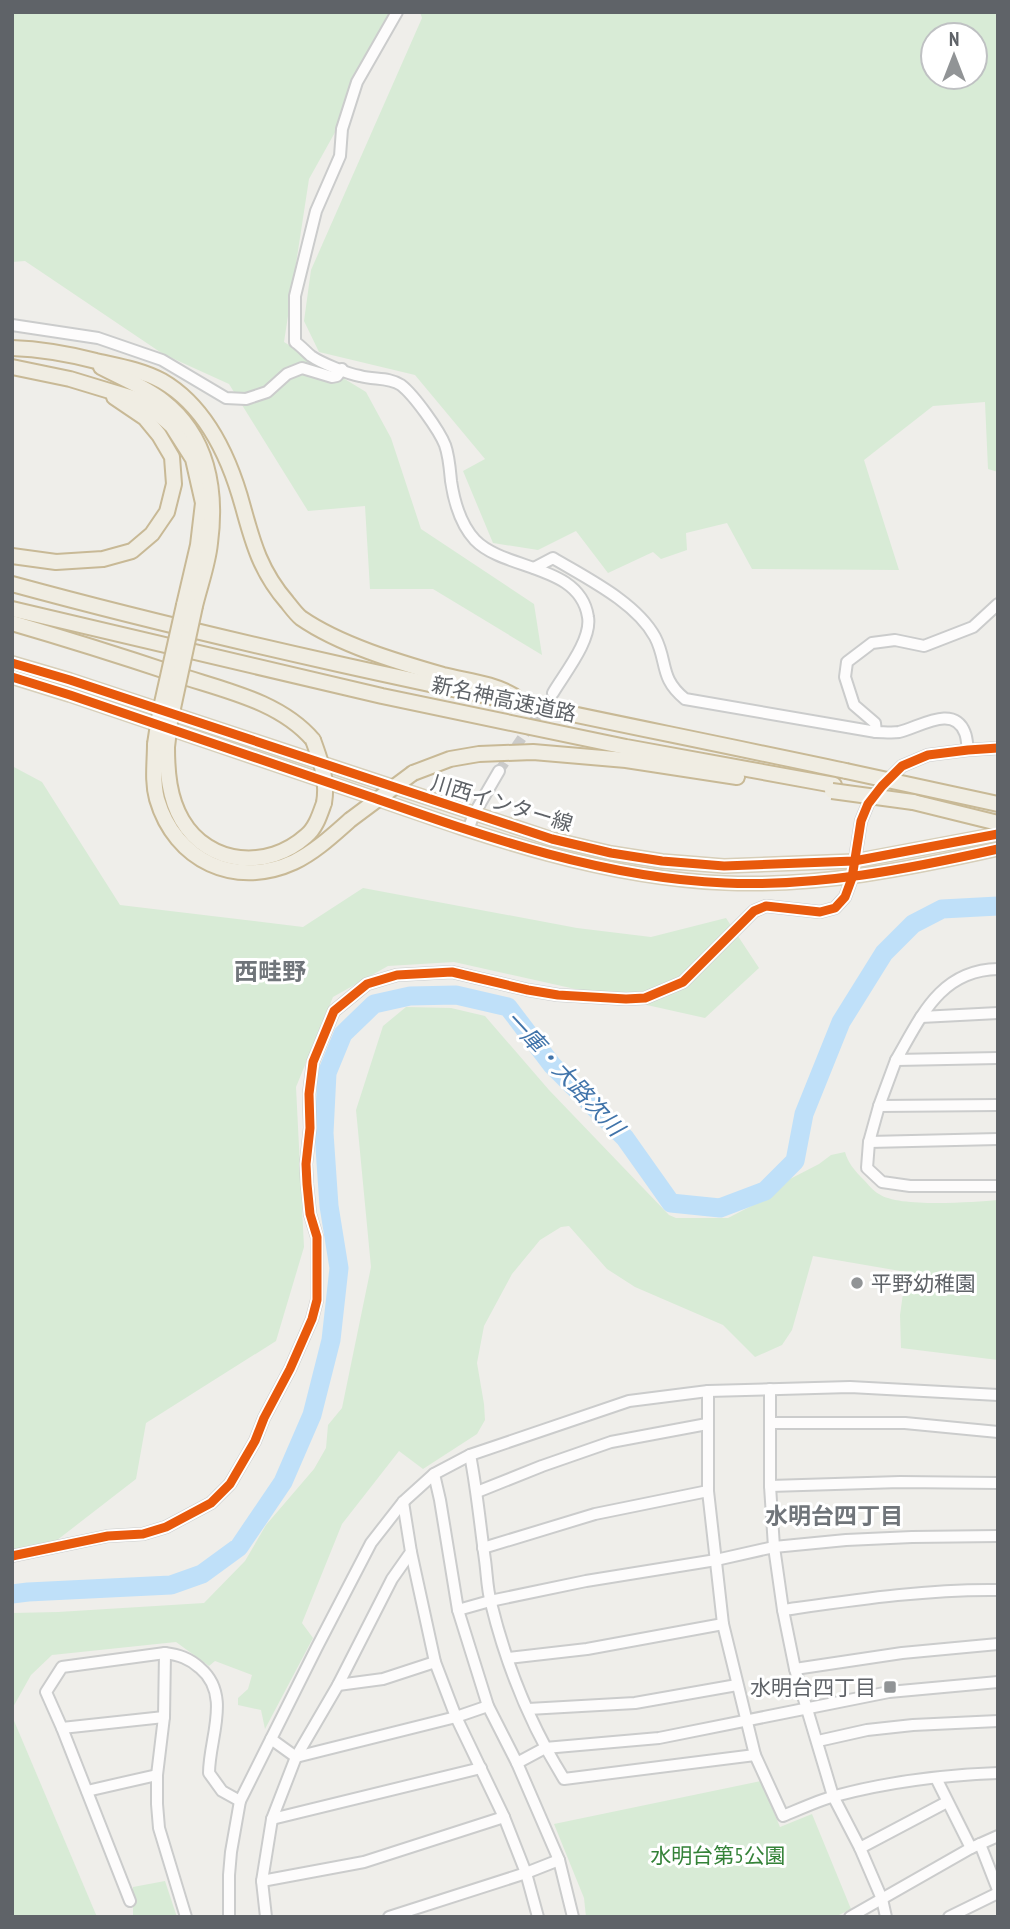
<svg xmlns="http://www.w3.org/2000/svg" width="1010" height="1929" viewBox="0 0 1010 1929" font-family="'PT Sans Narrow','Noto Sans JP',sans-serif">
  <rect width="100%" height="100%" fill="#efeeea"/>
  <g fill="#d8ebd6" fill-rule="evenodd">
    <polygon points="12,12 402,12 309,179 284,342 366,392 391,438 421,529 534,604 542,655 433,589 370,589 365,506 308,511 229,384 163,354 25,261 12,262"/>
    <path d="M 420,12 L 998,12 L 998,472 L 988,469 L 985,402 L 933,406 L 864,460 L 899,570 L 752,569 L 727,523 L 686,533 L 687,550 L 661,559 L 653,552 L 608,573 L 576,531 L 538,550 L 493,543 L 463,471 L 485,459 L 415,375 L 319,352 L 304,321 L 311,270 L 422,18 ZM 933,35 L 975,35 L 975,77 L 933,77 Z"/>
    <polygon points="12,766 42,782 120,905 303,927 363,888 577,928 651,937 726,918 759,968 705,1018 454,962 388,966 333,997 296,1087 304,1247 276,1341 146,1423 136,1479 43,1551 12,1561"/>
    <path d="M 406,1007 L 451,1008 L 485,1016 L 549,1090 L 669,1215 L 676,1218 L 728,1218 L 773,1195 L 790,1179 L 819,1164 L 831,1155 L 845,1152 C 848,1163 855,1171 863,1179 C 868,1184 873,1191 879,1194 C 899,1208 973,1202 998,1200 L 998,1360 L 901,1348 L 900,1315 L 906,1272 L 813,1256 L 792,1330 L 782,1345 L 755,1357 L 723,1325 L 635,1287 L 607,1269 L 569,1226 L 561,1227 L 540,1240 L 512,1274 L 484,1326 L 477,1363 L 484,1404 L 485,1420 L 477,1434 L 423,1469 L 399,1451 L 342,1524 L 302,1623 L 313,1638 L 265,1729 L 261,1710 L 238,1705 L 238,1698 L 248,1689 L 252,1675 L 215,1661 L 209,1666 L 176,1642 L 52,1655 L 31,1675 L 12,1709 L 12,1613 L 58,1612 L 204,1603 L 245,1561 L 266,1525 L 314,1469 L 326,1448 L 328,1425 L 342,1408 L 371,1267 L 356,1110 L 383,1026 Z"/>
    <polygon points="12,1716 97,1917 12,1917"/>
    <polygon points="761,1781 780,1827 812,1814 851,1909 835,1917 586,1917 584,1898 554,1824"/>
    <polygon points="165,1881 177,1917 133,1917 133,1887"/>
  </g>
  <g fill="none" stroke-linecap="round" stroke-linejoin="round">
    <polyline stroke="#bfe0f9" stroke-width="19" points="12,1594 28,1592 171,1585 202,1574 239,1547 283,1482 312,1415 331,1340 339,1268 329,1206 324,1133 327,1073 343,1034 374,1004 410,996 456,995 508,1007 552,1065 625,1138 671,1203 720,1208 765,1191 795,1161 804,1114 841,1022 884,953 913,924 942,909 998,906"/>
    <polyline stroke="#cbcbca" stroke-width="10" stroke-dasharray="10 5" stroke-linecap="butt" points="499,771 553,693"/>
    <g stroke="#cbcccc" stroke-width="14">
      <g id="minor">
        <path d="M 397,12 L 357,82 L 342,129 L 340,156 L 316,211 L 295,296 L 295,342 C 301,346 306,352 311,356 C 321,363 348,374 360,376 C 374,380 389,377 401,385 C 414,395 439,430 445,445 C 449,456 450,470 451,481 C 454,501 461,525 475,540 C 505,571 580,564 588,617 C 592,640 564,674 553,693"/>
        <polyline points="12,325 98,338 162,360 226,398 246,399 267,392 287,374 302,368 332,377 337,376 342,369"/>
        <path d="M 534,568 L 553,558 C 586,578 636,602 655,637 C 668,662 659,678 685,699 L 876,732 C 883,732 892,733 899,732 C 918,728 954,703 965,733 C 967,738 967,744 968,750"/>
        <polyline points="876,732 875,723 854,705 845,677 847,662 872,643 895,640 924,646 973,627 998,604"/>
        <polyline points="468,830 474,814 499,771"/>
        <path d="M 998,969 C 940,970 921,1017 896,1060 L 998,1058"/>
        <polyline points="921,1017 998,1013"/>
        <polyline points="896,1060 879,1106 869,1142 998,1139"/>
        <polyline points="879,1106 998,1105"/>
        <polyline points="869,1142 867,1168 882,1182 910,1186 998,1186"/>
        <polyline points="770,1389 770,1486 774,1547 783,1610 795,1669 833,1796 860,1848 882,1899 886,1917"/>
        <path d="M 708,1391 L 708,1491 L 723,1624 L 755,1755 L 783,1816 C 800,1809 817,1801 835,1796 C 887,1782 944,1775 998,1773"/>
        <polyline points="770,1423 905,1423 998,1432"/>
        <path d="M 470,1455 C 477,1490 480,1525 485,1560 C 487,1574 487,1589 491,1603 C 506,1664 531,1726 564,1779 L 755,1755"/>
        <polyline points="434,1474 440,1500 458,1610 488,1706 517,1763 559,1860 573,1917"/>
        <polyline points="770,1486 900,1482 998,1483"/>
        <polyline points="477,1492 542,1466 611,1442 707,1424"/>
        <polyline points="483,1548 595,1514 708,1491"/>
        <polyline points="411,1552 435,1662 456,1717 504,1817 526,1873 538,1917"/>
        <polyline points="12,1556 108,1536 143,1534 166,1527 211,1503 230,1484 255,1441 264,1418 290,1369 312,1319 317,1300 317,1237 310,1214 307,1184 306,1164 310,1128 309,1094 313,1062 334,1011 367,984 397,975 452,972 528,990 558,995 626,999 645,998 683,982 754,911 766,906 820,912 835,908 845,897 852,878 861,821 868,804 882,786 902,766 928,755 968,750 998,748"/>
        <polyline points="458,1610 490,1601 586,1581 716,1560 774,1547 846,1540 912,1537 998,1536"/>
        <path d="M 783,1610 C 854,1600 926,1589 998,1590"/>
        <polyline points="165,1653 164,1717 157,1775 157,1804 159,1828 186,1917"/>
        <polyline points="508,1658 587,1649 723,1624"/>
        <polyline points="795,1669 902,1653 998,1644"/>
        <polyline points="338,1685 383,1679 435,1662"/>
        <polyline points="528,1709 635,1703 737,1685"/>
        <polyline points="62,1728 164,1717"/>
        <polyline points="271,1739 296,1757 456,1717 488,1706"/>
        <polyline points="818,1741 867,1730 913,1725 998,1721"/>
        <polyline points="517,1763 545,1748 659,1738 889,1692 998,1682"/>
        <polyline points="936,1778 971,1848"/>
        <polyline points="87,1791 157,1775"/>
        <polyline points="272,1819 481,1768"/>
        <polyline points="980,1844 998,1890"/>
        <polyline points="860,1848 947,1802"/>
        <polyline points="262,1881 364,1862 504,1817"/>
        <path d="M 130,1901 L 62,1728 L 46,1692 L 62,1667 L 165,1653 C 179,1655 189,1658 200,1668 C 232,1695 209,1738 209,1773 L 222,1791 L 240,1801"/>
        <polyline points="229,1917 229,1875 231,1852 240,1801 317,1647 371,1543 403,1502 434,1474 470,1455 629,1401 708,1391 850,1387 998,1395"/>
        <polyline points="266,1917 262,1881 272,1819 296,1757 338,1685 392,1579 411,1552 403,1502"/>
        <polyline points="389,1917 526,1873 559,1860"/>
        <polyline points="850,1917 971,1848 998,1836"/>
        <polyline points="949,1917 998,1893"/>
      </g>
    </g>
    <g stroke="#d7ceb8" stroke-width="16">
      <g id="major">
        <polyline points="12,663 70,680 552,839 611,853 662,861 724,866 854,861 998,834"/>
        <path d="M 12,677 L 70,695 C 170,729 271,763 371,797 C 486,837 602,878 725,883 C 818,887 908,869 998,849"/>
      </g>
    </g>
    <g stroke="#c8b996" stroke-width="18">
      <g id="highway">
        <path d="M 12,348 C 40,349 69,354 96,361 C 118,366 142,370 162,381 C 207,407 230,459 243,507 C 253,544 261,572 287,602 C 291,607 296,614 301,618 C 340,645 398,662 443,675 C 467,681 493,683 514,696"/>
        <polyline points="12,367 70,379 136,399 154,410 172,426 193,459 203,503 198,545 184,605"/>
        <path d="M 101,367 C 122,378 145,387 163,401 C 208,436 217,490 210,543 C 208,564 200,585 195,606"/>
        <polyline points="12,556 56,562 103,559 132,551 152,534 167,512 174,484 172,457 159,435 145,418 114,397"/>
        <path d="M 12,584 C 287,659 567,712 846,771"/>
        <polyline points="12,609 382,696 626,747 834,785"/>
        <path d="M 12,623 C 67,639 121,656 175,674 C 223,690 280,701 313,740"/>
        <path d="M 155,744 C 155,762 152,781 157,799 C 175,861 235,889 294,862 C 315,852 333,835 350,820"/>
        <path d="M 167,747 C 167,772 169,798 182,820 C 209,866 268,870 306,836 C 316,828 320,814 324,803"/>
        <polyline points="413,773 450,759 479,754 533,752 626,760 737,777"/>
        <polyline points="913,802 998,823"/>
      </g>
    </g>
    <use href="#minor" stroke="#fdfcfc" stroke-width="10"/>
    <use href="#major" stroke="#f4f2e9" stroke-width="12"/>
    <use href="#highway" stroke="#f0ede3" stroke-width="14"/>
    <g stroke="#c8b996" stroke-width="18" stroke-linecap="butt">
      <g id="highway-bridge">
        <path d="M 313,740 C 321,762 328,780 324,803"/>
        <polyline points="155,744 160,712 184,605"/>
        <polyline points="167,747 170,722 195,606"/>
        <polyline points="846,771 998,804"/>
        <polyline points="832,791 913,802"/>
        <polyline points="350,820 413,773"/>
      </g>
    </g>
    <use href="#highway-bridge" stroke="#f0ede3" stroke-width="14"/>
    <g stroke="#fff" stroke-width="13">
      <g id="cycleway">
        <polyline points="12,663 70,680 552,839 611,853 662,861 724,866 854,861 998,834"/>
        <path d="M 12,677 L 70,695 C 170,729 271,763 371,797 C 486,837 602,878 725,883 C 818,887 908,869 998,849"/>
        <polyline points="12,1556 108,1536 143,1534 166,1527 211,1503 230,1484 255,1441 264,1418 290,1369 312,1319 317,1300 317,1237 310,1214 307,1184 306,1164 310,1128 309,1094 313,1062 334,1011 367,984 397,975 452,972 528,990 558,995 626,999 645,998 683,982 754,911 766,906 820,912 835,908 845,897 852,878 861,821 868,804 882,786 902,766 928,755 968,750 998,748"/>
      </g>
    </g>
    <use href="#cycleway" stroke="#e8590c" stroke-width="9"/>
  </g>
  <g fill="#919496" stroke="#fff" stroke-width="2.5">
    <circle cx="857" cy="1283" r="7"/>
    <rect x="883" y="1680" width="14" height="14" rx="3.5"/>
  </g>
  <g text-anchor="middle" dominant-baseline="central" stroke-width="6" stroke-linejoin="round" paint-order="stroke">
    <g font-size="21" fill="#5f6368" stroke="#fff">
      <text transform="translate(504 699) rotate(12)">新名神高速道路</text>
      <text transform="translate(502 803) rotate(17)">川西インター線</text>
    </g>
    <g font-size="21" fill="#5f6368" stroke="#fff" text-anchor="start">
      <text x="871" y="1283">平野幼稚園</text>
      <text x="876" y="1687" text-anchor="end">水明台四丁目</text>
    </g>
    <g font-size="21" fill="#348238" stroke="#fff">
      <text x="718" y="1855">水明台第5公園</text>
    </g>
    <g font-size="23" font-style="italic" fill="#4174aa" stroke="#fff">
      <text transform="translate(565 1073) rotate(47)">一庫・大路次川</text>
    </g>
    <g font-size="23" font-weight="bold" fill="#70757a" stroke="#fff">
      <text x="834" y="1515">水明台四丁目</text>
    </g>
    <g font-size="24" font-weight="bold" fill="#70757a" stroke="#fff">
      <text x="270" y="971">西畦野</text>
    </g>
  </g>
  <rect width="1010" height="1929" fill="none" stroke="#5f6368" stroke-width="28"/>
  <g transform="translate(954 56)"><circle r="33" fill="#ffffff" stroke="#bfc1c3" stroke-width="2"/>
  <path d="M0-5L12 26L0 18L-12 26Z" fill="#919496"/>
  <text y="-10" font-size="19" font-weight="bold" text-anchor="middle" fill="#5f6368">N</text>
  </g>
</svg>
